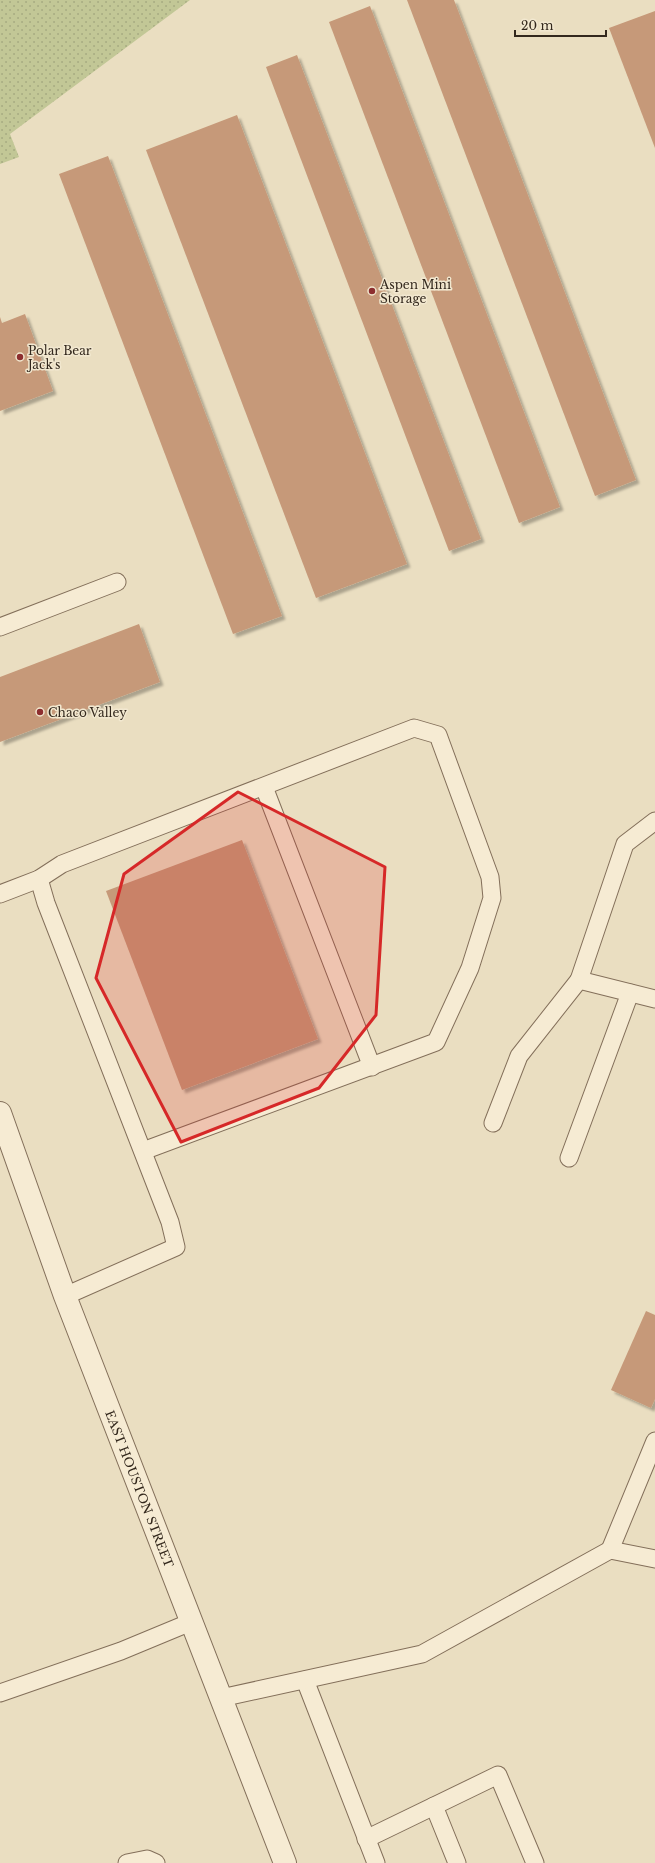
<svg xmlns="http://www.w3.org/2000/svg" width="655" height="1863" viewBox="0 0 655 1863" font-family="'Libre Baskerville',serif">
  <defs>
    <pattern id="grass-dots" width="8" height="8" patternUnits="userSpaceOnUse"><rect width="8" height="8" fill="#c2c796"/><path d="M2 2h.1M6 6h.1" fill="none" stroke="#a7ab81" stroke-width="1.8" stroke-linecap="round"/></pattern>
    <filter id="shadow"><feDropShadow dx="3.5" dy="3.5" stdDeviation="1" flood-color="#0004"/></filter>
  </defs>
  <rect width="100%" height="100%" fill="#eadec1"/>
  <polygon fill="url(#grass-dots)" points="0,0 190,0 10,134 19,157 0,164"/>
  <g fill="#c69979" filter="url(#shadow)">
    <polygon points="407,0 454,0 636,480 595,496"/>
    <polygon points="370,6 560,507 519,523 329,22"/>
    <polygon points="655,11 655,148 609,28"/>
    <polygon points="297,55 481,539 449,551 266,67"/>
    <polygon points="237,115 407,564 316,598 146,150"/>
    <polygon points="108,156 282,616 233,634 59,174"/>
    <polygon points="25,314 53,391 0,411 0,317 2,323"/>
    <polygon points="139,624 160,682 0,742 0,677"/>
    <polygon points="242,840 318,1039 182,1090 106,891"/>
    <polygon points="646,1311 655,1315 655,1399 651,1408 611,1390"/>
  </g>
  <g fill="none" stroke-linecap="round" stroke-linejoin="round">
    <g stroke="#836f5a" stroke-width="19">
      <g id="service">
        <polyline points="0,627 117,582"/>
        <polyline points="264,787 372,1067"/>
        <polyline points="39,879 46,903 170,1222 176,1247 65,1296"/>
        <polyline points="0,894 39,879 62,864 414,728 438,735 490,877 492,898 470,968 436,1042 143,1151"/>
        <polyline points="579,980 625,844 655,821"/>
        <polyline points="493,1123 519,1056 579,980 655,999"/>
        <polyline points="569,1158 630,993"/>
        <polyline points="610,1550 655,1441"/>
        <polyline points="305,1680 376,1863"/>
        <polyline points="0,1693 121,1651 191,1622"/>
        <polyline points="221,1698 422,1654 610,1550 655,1559"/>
        <polyline points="434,1806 457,1863"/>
        <polyline points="366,1839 498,1775 535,1863"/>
        <polyline points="127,1863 147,1859 156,1863"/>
      </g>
    </g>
    <g stroke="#836f5a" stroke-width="24">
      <g id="tertiary">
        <path id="s1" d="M 0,1113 L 65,1296 L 285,1863"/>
      </g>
    </g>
    <use href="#service" stroke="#f6ebd3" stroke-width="17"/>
    <use href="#tertiary" stroke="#f6ebd3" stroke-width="22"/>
  </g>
  <path fill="#d62828" fill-opacity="0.2" stroke="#d62828" stroke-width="3" stroke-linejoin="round" d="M 238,792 L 385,867 L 376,1015 L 319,1088 L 181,1142 L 96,978 L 124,874 Z"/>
  <g fill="#8d2e2f" stroke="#f2e8d0" stroke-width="1.5">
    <circle cx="372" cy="291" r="4"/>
    <circle cx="20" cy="357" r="4"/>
    <circle cx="40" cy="712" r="4"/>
  </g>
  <g text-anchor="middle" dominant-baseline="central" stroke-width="3" stroke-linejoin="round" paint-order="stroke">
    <g font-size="12" fill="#33281d" stroke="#f2e8d0" text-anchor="start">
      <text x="380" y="284">Aspen Mini<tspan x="380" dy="14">Storage</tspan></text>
      <text x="28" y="350">Polar Bear<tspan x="28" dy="14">Jack's</tspan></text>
      <text x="48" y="712">Chaco Valley</text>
    </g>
    <g font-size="12" fill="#33281d" stroke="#f2e8d0">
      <text stroke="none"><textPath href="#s1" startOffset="401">EAST HOUSTON STREET</textPath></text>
    </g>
  </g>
  <path d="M515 30v6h91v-6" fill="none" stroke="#33281d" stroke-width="2"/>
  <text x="521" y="30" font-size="12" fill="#33281d" stroke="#f2e8d0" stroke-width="3" paint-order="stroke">20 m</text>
</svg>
